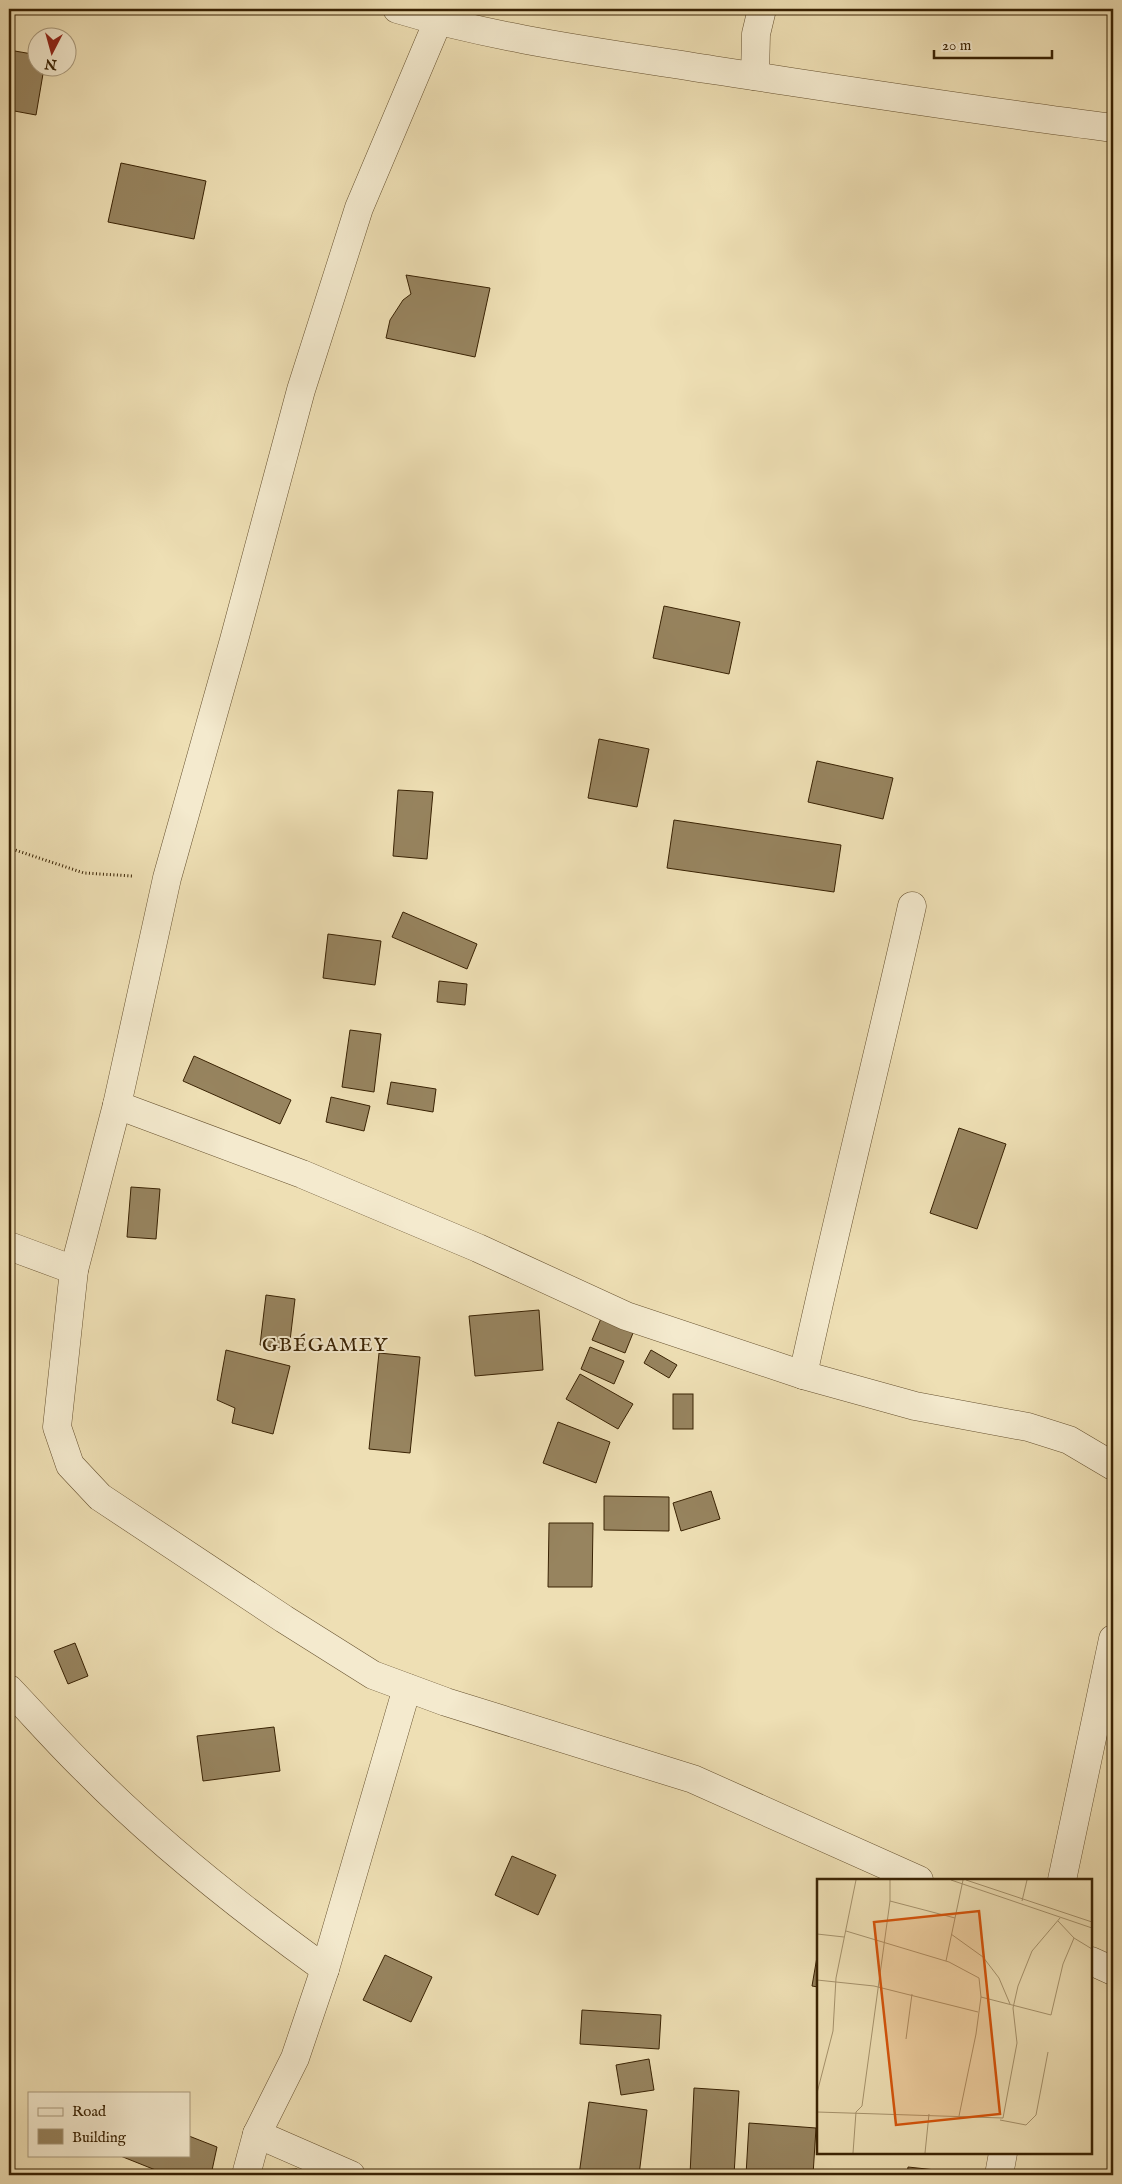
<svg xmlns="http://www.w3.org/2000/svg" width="1122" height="2184" viewBox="0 0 1122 2184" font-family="'IM FELL English',serif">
  <rect width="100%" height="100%" fill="#eedfb4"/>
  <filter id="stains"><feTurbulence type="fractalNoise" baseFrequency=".004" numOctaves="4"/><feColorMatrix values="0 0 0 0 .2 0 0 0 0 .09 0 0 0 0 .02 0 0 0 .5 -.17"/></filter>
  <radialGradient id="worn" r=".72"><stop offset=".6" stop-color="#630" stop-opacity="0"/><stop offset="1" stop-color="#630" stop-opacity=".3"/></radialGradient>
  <g fill="#97845f" stroke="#392203">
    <polygon points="9,50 38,55 38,68 44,68 36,115 9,110"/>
    <polygon points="121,163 206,181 194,239 108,222"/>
    <polygon points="406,275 490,288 475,357 386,338 390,320 403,300 411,294"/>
    <polygon points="664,606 740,622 729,674 653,658"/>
    <polygon points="599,739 649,749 637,807 588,798"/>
    <polygon points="817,761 893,778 883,819 808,802"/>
    <polygon points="398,790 433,792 427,859 393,856"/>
    <polygon points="674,820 841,845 834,892 667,868"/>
    <polygon points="403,912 477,944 467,969 392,937"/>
    <polygon points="328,934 381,941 375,985 323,978"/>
    <polygon points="439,981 467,984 465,1005 437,1002"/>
    <polygon points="350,1030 381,1034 374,1092 342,1087"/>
    <polygon points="194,1056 291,1100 280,1124 183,1081"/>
    <polygon points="391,1082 436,1089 433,1112 387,1104"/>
    <polygon points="331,1097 370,1106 364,1131 326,1122"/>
    <polygon points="959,1128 1006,1144 977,1229 930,1213"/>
    <polygon points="131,1187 160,1189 156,1239 127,1237"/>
    <polygon points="266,1295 295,1299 289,1349 260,1345"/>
    <polygon points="605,1309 637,1323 625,1353 592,1340"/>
    <polygon points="539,1310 543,1370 475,1376 469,1316"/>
    <polygon points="590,1347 624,1361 614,1384 581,1369"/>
    <polygon points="226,1350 290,1366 273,1434 232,1423 235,1408 217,1400"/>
    <polygon points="651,1350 677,1365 669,1378 644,1363"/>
    <polygon points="379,1353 420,1357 410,1453 369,1449"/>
    <polygon points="580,1374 633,1404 618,1429 566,1399"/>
    <rect x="673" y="1394" width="20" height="35"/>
    <polygon points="558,1422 610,1442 596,1483 543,1463"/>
    <polygon points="711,1491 720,1519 681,1531 673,1503"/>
    <polygon points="604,1496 669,1497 669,1531 604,1530"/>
    <polygon points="549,1523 593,1523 592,1587 548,1587"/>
    <polygon points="75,1643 88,1676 68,1684 54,1651"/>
    <polygon points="274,1727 280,1771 203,1781 197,1736"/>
    <polygon points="512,1856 556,1875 538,1915 495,1895"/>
    <polygon points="818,1951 818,1987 812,1986"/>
    <polygon points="385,1955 432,1977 411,2022 363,2000"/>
    <polygon points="582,2010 661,2015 659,2049 580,2044"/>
    <polygon points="649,2059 654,2090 621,2095 616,2065"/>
    <polygon points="694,2088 739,2091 734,2175 690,2175"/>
    <polygon points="589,2102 647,2110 639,2175 579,2175"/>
    <polygon points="749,2123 816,2128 813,2175 746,2175"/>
    <polygon points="189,2136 217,2147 211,2175 168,2175 118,2155 189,2155"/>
    <polygon points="908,2167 954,2172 954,2175 907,2175"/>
    <polygon points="9,2169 23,2175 9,2175"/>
    <polygon points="297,2169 297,2175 259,2175 258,2171"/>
  </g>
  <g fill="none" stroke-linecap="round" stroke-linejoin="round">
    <g stroke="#66512f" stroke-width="29">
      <g id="minor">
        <path d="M 397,9 C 499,40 607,53 713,70 C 846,90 979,111 1113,128"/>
        <polyline points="438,21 359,208 301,390 234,640 167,878 117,1105 74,1270 57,1427 70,1465 100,1497 284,1619 373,1675 446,1702 693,1779 919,1880"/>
        <polyline points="755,76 756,34 762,9"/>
        <polyline points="117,1105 302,1174 478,1248 626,1316 803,1375 915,1406 1028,1427 1069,1440 1113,1466"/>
        <polyline points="9,1246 74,1270"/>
        <path d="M 803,1375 C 837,1218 877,1062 912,906"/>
        <path d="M 9,1689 C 35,1716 60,1745 87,1771 C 159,1844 243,1910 325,1969"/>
        <polyline points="1062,1880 1113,1639"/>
        <polyline points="1091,1961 1113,1971"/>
        <polyline points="257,2134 351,2175"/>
        <polyline points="246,2175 257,2134 295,2058 325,1969 407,1688"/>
        <polyline points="999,2175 1003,2153"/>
      </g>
    </g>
    <polyline stroke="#392203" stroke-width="3" stroke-dasharray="1 2.5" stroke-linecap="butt" points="9,848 84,873 132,876"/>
    <use href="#minor" stroke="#f4eace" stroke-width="28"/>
  </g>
  <g text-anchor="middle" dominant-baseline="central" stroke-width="4" stroke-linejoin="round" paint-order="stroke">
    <g font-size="20" letter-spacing="1" fill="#392203" stroke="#f4eace">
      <text x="325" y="1345">GBÉGAMEY</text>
    </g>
  </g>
  <g transform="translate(817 1879)">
    <rect width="275" height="275" fill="#eedfb4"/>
    <path fill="none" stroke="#a6936d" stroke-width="1" d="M 73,1 L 73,22M 134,1 L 275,49M 149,1 L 275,43M 205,22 L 210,1M 29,52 L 132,83 L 162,99 L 164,118 L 159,155 L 142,237M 0,55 L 27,58M 134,55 L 166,78 L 182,99 L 193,125M 257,59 L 275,70M 129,82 L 146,1M 0,101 L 57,107 L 161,133M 164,118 L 234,136 L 246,85 L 257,59 L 241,42M 89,160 L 95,115M 0,214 L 16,152 L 19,99 L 39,1M 0,233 L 186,239 L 200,164 L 196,129 L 201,107 L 215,72 L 243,39M 183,241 L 209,246 L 219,236 L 231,173M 36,274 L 39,233 L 45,227 L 73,22 L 138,39M 108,274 L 112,235"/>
    <path fill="#d6540b" fill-opacity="0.15" stroke="#d6540b" stroke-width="2.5" d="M 162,32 L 183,235 L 79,246 L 57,43 Z"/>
    <rect width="275" height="275" fill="none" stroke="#392203" stroke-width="2.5"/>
  </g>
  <rect width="1122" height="2184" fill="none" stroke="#eedfb4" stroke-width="30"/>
  <rect x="10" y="10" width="1102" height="2164" fill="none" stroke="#392203" stroke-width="2.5"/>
  <rect x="15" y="15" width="1092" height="2154" fill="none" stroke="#392203"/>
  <rect x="28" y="2092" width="162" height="65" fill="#f4eace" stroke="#a99a7d"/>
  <rect x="38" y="2108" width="25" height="8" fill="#f4eace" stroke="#a99a7d"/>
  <text x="72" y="2116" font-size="15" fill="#392203">Road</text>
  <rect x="38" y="2129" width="25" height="15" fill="#97845f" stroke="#a99a7d"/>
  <text x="72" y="2142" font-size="15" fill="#392203">Building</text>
  <g transform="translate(52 52) rotate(186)"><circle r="24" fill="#f4eace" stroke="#a99a7d"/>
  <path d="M0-4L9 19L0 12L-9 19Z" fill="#8f2418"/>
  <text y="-8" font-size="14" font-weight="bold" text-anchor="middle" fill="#392203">N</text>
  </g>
  <path d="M934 50v8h118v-8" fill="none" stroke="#392203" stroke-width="2.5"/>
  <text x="942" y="50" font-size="15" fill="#392203" stroke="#f4eace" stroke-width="4" paint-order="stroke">20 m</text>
  <rect width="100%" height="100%" filter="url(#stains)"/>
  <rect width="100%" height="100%" fill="url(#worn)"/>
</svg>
